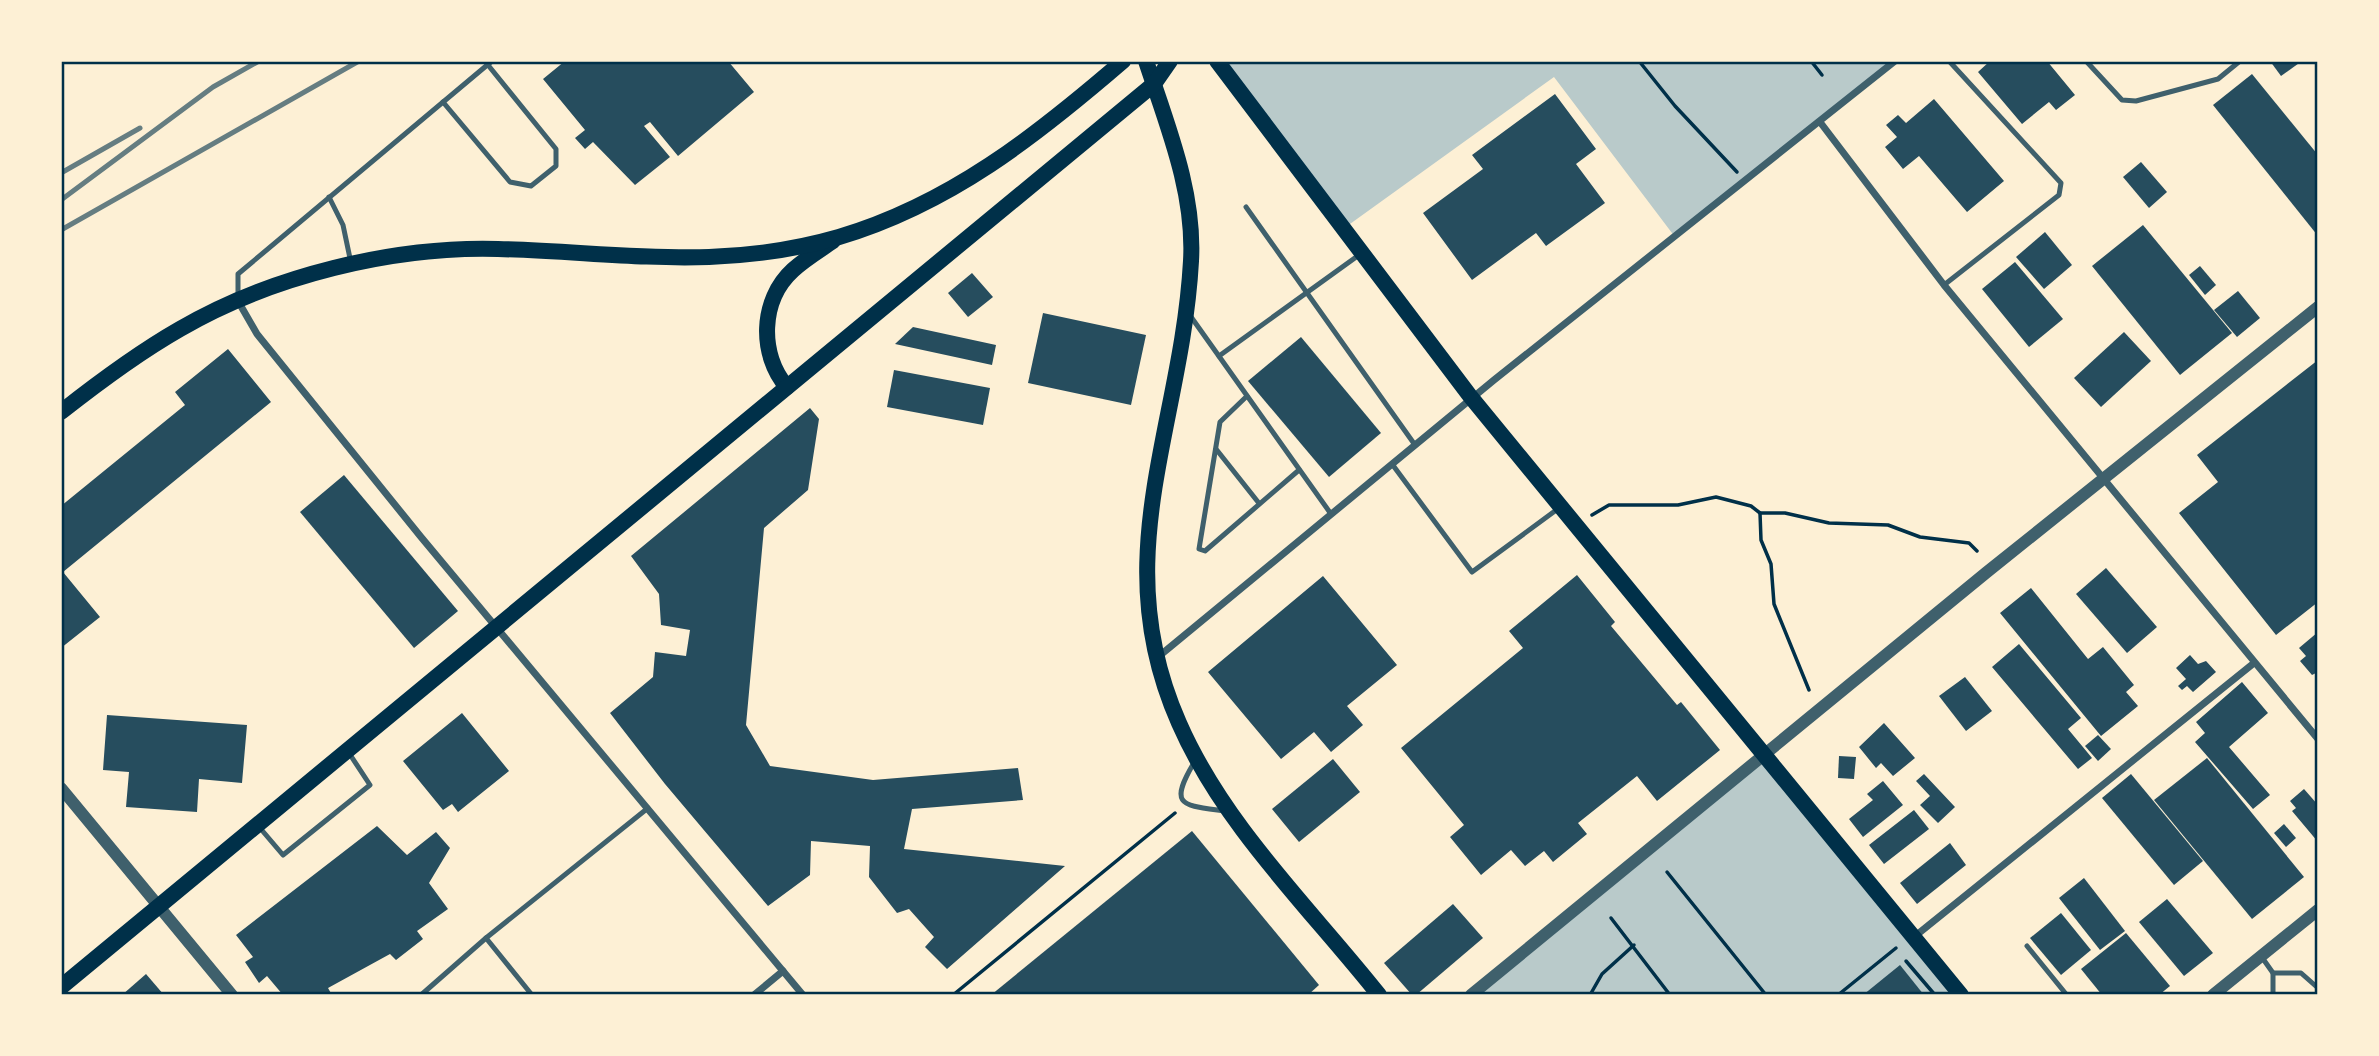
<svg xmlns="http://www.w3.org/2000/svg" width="2379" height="1056" viewBox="0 0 2379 1056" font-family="'PT Sans',sans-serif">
  <rect width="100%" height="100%" fill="#fdf0d5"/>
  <g fill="#b9caca">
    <polygon points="1217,61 1894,61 1675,237 1554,77 1343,229"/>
    <polygon points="1763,756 1960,995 1473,995"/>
  </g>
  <g fill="#264d5e">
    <polygon points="565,61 728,61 754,92 678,156 650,122 644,126 670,157 635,185 593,142 585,149 575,138 585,130 543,79"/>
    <polygon points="1990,61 2047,61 2075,95 2056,110 2049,102 2022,124 1978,72"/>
    <polygon points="2270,61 2302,61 2281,76"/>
    <polygon points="2252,74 2318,155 2318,236 2213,105"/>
    <polygon points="1555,94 1596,149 1576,164 1605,203 1546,246 1536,233 1472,280 1423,213 1483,169 1472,155"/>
    <polygon points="1934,99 2004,181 1967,212 1919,156 1903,169 1885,147 1897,137 1886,125 1898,115 1906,123"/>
    <polygon points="2141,162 2167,192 2149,208 2123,177"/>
    <polygon points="2143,225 2232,333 2180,375 2092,266"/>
    <polygon points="2045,232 2072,265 2044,289 2016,257"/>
    <polygon points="2015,262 2063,319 2029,347 1982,289"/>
    <polygon points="2200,266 2216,285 2205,295 2189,275"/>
    <polygon points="972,273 993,297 968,317 948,293"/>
    <polygon points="2238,291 2260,318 2237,337 2214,310"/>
    <polygon points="1043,313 1146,335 1131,405 1028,383"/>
    <polygon points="913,327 996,345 992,365 895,344"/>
    <polygon points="2124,332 2151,361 2101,407 2074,378"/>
    <polygon points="1301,337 1381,433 1329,477 1248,381"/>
    <polygon points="228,349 271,402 63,572 100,617 61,648 61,506 185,405 175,392"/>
    <polygon points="2318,360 2318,602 2276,635 2179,513 2218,482 2197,455"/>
    <polygon points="894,370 990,388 983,425 887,407"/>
    <polygon points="810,408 819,419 808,490 764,528 746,725 770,766 873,780 1018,768 1023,800 912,809 904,849 1065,866 947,969 925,947 934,937 909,909 897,913 869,877 870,846 811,841 810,875 768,906 665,784 610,713 653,677 655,652 686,656 690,630 661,625 659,594 631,556"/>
    <polygon points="344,475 458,611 414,648 300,512"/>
    <polygon points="2106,568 2157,627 2127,653 2076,594"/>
    <polygon points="1577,575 1615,622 1611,626 1677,705 1681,702 1720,750 1657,801 1637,776 1578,823 1587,834 1553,862 1544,851 1525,866 1511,850 1481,875 1450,837 1464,825 1401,748 1523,648 1509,631"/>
    <polygon points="1323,576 1397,665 1347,706 1363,725 1331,752 1314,732 1281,759 1208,672"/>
    <polygon points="2031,588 2088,659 2103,647 2134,685 2126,692 2138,706 2101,736 2000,613"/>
    <polygon points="2318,632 2318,672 2312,675 2300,661 2306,656 2299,648"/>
    <polygon points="2019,644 2081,718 2068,729 2092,758 2078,769 1992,667"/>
    <polygon points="2190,655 2198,664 2206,661 2216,672 2193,692 2187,686 2182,690 2178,686 2186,679 2176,668"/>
    <polygon points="1965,677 1992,711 1966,731 1939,696"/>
    <polygon points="2242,682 2268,713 2229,747 2270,795 2253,809 2195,742 2205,733 2196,722"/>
    <polygon points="462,713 509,771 458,812 452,804 443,810 403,761"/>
    <polygon points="107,715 247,725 242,783 199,779 197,812 126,807 129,772 103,770"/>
    <polygon points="1884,723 1915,758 1893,776 1881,763 1876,768 1859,747"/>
    <polygon points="2098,735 2111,749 2098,761 2085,746"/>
    <polygon points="1839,756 1856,757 1854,779 1838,778"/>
    <polygon points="2207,758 2304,877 2252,919 2154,800"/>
    <polygon points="1333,759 1360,792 1299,842 1272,809"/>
    <polygon points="1924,774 1955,807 1938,823 1920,805 1930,796 1916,781"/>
    <polygon points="2131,774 2203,861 2174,885 2102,798"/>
    <polygon points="1883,781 1903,805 1863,837 1849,819 1873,800 1867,794"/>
    <polygon points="2304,789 2318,805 2318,842 2292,811 2296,808 2290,801"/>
    <polygon points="1914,810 1929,829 1884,864 1869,845"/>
    <polygon points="2284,824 2296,838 2286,847 2274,833"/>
    <polygon points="377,826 407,855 436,832 450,848 429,883 448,909 417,931 423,939 396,960 390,954 328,988 332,995 283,995 267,976 259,983 245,962 253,957 236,935"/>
    <polygon points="1192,831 1319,985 1308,995 991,995"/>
    <polygon points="1950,843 1966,865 1917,904 1900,883"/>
    <polygon points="2084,878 2125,931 2100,950 2059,898"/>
    <polygon points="2167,899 2213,953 2184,976 2139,922"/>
    <polygon points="1453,904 1483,938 1416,995 1412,995 1384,963"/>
    <polygon points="2061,913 2091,950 2061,975 2030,938"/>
    <polygon points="2126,933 2170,986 2159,995 2102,995 2081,969"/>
    <polygon points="1900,965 1924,995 1863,995"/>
    <polygon points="146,974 164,995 122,995"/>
  </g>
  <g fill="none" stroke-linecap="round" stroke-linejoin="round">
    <g stroke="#003049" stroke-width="3.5">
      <polyline points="1639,61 1675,106 1737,172"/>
      <polyline points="1811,61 1822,75"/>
      <polyline points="1760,513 1761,540 1771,564 1774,604 1809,690"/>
      <polyline points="1592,515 1609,505 1678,505 1716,497 1751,506 1760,513 1785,513 1829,523 1888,525 1920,537 1969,543 1977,551"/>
      <polyline points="1667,872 1766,995"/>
      <polyline points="1611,918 1670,995"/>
      <polyline points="1906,961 1935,995"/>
      <polyline points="953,995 1175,813"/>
      <polyline points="1590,995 1602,974 1634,945"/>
      <polyline points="1838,995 1896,948"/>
    </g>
    <g stroke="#3f606c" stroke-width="5">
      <polyline points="2086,61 2122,100 2136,101 2218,79 2240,61"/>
      <polyline points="443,102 510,182 531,186 556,166 556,149 488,65"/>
      <polyline points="329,197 343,225 351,263"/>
      <polyline points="1246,207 1415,445"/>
      <polyline points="1944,285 2059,195 2061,183 1949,61"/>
      <polyline points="238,298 238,274 492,61"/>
      <polyline points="1189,314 1331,514"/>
      <polyline points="1219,356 1359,255"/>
      <polyline points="1247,396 1220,422 1199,549 1205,551 1299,470"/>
      <polyline points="1216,449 1258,502"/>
      <polyline points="1392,464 1472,572 1559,508"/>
      <path d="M 1195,761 C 1168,806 1181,805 1224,811"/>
      <polyline points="260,828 283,855 370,785 349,753"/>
      <polyline points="486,938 648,808"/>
      <polyline points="2027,946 2066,994"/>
      <polyline points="2261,956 2273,973"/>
      <polyline points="421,995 486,938 532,995"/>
      <polyline points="2273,995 2273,973 2301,973 2318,988"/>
    </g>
    <g stroke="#3f606c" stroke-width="7">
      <polyline points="1820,122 1944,285 2318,739"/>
      <polyline points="238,301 257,334 421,537 803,995"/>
      <polyline points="1158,657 1494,380 1895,61"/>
      <polyline points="1914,937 2254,663"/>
      <polyline points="754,995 783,971"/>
    </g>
    <g stroke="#3f606c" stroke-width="12">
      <polyline points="61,788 232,995"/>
      <polyline points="1471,995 1987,572 2318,307"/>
      <polyline points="2213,995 2318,910"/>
    </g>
    <g stroke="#003049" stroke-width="16">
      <path d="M 1146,61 C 1167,125 1195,192 1191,261 C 1182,426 1105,557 1179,723 C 1224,826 1310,908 1379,995"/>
      <polyline points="1217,61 1470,396 1961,995"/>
      <path d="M 787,387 C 759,355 760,300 793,270 C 805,259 820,250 833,241"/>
      <path d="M 61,412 C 99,382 138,353 180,329 C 271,276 393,246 498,249 C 619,252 718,272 839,237 C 950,204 1036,136 1123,61"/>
      <polyline points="61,987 1154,84 1170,61"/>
    </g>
    <g stroke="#657d81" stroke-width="5">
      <polyline points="61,173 140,128"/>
      <polyline points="61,200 213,87 259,61"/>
      <polyline points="61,230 359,61"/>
    </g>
  </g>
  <rect width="2379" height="1056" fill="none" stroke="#fdf0d5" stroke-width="126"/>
  <rect x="63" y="63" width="2253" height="930" fill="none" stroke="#003049" stroke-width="2.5"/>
</svg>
